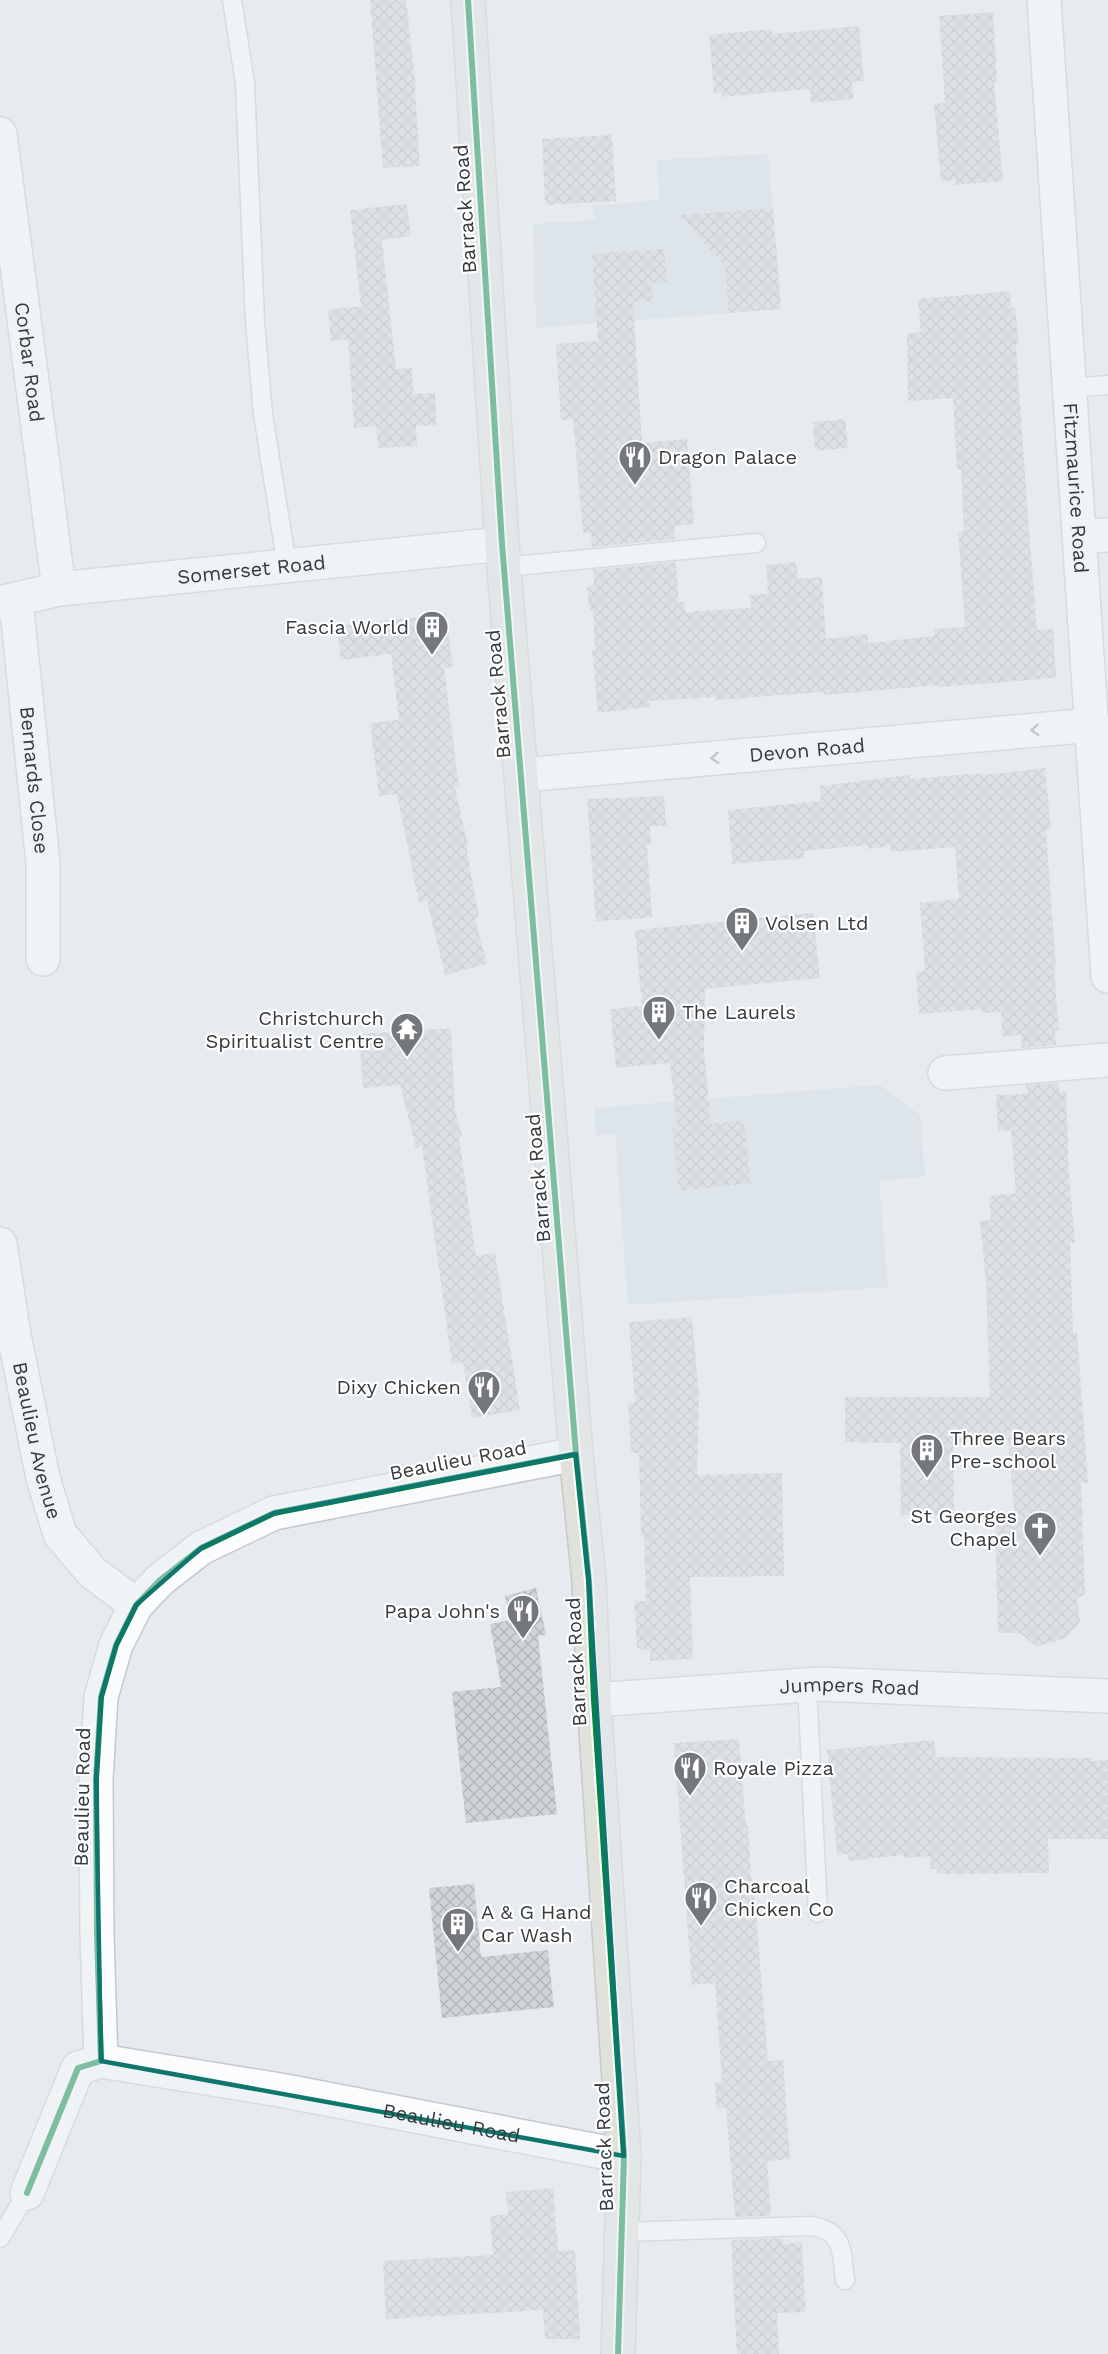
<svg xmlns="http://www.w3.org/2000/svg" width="1108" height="2354" viewBox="0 0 1108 2354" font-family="'Work Sans',sans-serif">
  <defs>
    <pattern id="building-cross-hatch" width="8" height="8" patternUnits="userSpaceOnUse" patternTransform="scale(1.5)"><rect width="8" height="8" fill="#d0d4d7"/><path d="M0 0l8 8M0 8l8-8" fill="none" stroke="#b3b7b9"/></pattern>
  </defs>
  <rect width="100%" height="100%" fill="#e6ebf0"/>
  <g fill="#d2dde4">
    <polygon points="768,154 781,309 536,328 533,224 595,220 592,206 659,200 657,160"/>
    <polygon points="880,1085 920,1115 925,1176 879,1181 888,1287 628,1305 615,1134 596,1135 594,1108"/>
  </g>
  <g fill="url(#building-cross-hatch)">
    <polygon points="370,0 406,0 416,88 415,88 420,166 383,168"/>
    <polygon points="993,12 997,82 994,82 1003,181 955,185 955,180 941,182 934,104 945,103 939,16"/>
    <polygon points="859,26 864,81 852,82 853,99 811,103 810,89 722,97 722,92 714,93 709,35 772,29 773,34"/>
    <polygon points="612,135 616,201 545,205 542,139"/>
    <polygon points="407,204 411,236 382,240 396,369 412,368 413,394 435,393 436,425 416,426 417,446 378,448 376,426 354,428 348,339 331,341 328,310 361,306 350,210"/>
    <polygon points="773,208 781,309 729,313 725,266 680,215"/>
    <polygon points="664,249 667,281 651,283 653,301 633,302 642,443 687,439 694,524 674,526 675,539 592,547 591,533 583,533 573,419 561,420 556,344 598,341 592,254"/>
    <polygon points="1010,291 1011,308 1015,307 1019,344 1016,344 1027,505 1037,630 1053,629 1056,678 939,687 938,685 825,695 824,692 716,700 715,697 649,701 650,707 598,713 592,650 595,650 593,611 589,607 587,588 594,584 593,570 676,562 679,602 685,602 685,612 751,608 750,595 768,594 766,565 796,562 798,579 822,577 826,639 868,634 868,643 935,636 934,629 965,627 958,532 964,531 961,469 957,469 953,398 908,401 907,334 921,332 918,299"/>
    <polygon points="845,419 848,448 815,451 813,422"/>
    <polygon points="446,614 453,667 444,668 459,787 455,787 468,846 466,846 479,918 475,919 487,964 445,975 427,901 419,903 397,794 379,796 370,723 399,720 391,654 341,660 337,626"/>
    <polygon points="1045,768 1051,829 1046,830 1056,967 1054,968 1059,1030 1055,1031 1056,1045 1022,1048 1021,1035 1002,1036 1001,1012 982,1013 981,1009 919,1014 916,972 925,971 920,903 959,899 955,847 891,852 890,846 868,849 868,845 804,851 805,858 732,864 728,810 821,801 820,786 909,775 910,779 984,773 985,775"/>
    <polygon points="664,796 666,826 650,826 651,844 647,845 652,918 596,921 587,799"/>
    <polygon points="813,913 820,978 705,989 704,1051 711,1124 744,1120 751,1183 679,1191 672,1128 677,1127 670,1063 616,1068 610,1009 642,1006 635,930"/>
    <polygon points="451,1028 455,1110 462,1136 459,1137 476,1256 495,1253 520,1410 472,1418 463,1362 452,1364 422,1146 416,1148 400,1085 363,1088 359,1034"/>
    <polygon points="1059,1083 1059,1092 1066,1091 1069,1175 1075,1242 1070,1243 1073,1333 1077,1332 1088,1482 1081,1483 1085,1595 1077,1598 1080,1622 1066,1638 1036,1647 1020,1633 998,1633 995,1519 1015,1518 1008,1439 954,1443 954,1515 901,1515 900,1443 845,1442 845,1397 990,1397 986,1284 980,1221 991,1220 989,1196 1016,1193 1011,1130 998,1131 996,1095 1027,1094 1026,1085"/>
    <polygon points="692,1317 699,1397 697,1475 782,1473 784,1576 690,1577 693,1659 650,1661 650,1651 637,1648 634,1601 646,1601 644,1537 641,1537 639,1453 631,1453 628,1403 635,1402 629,1322"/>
    <polygon points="536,1588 546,1635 538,1636 557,1814 466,1823 452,1692 501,1687 490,1624 510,1620 505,1596"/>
    <polygon points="739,1739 746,1826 748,1826 752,1888 754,1888 768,2061 783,2060 790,2159 767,2161 771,2216 735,2217 726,2108 717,2109 715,2084 722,2080 715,1983 692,1985 674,1743"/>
    <polygon points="934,1740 936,1757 1091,1758 1091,1761 1108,1760 1108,1839 1048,1839 1049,1873 937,1874 937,1869 931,1869 929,1856 904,1858 904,1855 849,1861 848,1854 837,1855 827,1750"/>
    <polygon points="474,1884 481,1957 548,1950 554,2007 442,2018 429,1888"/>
    <polygon points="553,2188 558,2251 575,2250 580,2339 545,2339 543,2310 386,2319 383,2261 493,2255 490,2216 508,2214 506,2192"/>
    <polygon points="782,2238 783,2244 802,2242 806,2312 777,2313 779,2354 737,2354 731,2240"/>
  </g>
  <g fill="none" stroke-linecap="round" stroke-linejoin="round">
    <g stroke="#c5c8cc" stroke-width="21">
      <g id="service">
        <polyline points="232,0 245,83 255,322 263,414 287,566"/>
        <polyline points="1070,388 1108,385"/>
        <polyline points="504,567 756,543"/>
        <polyline points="807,1685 818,1913"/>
        <path d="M 622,2232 L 812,2226 C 845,2232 841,2251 845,2280"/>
        <polyline points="0,2238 27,2193"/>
      </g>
    </g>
    <g stroke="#c5c8cc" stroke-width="36">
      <g id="minor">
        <path id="s1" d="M 1044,0 L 1108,976"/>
        <path id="s2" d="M 0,134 L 59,589"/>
        <polyline points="1079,536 1108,535"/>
        <path id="s3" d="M 16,601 L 43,863 L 43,959"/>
        <path id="s4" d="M 0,603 L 59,589 L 502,544"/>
        <path id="s5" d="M 522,775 L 1093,725"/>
        <polyline points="945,1073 1108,1060"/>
        <path id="s6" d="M 0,1244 L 14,1335 L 43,1478 L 60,1534 L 92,1572 L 136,1605"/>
        <path id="s7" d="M 594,1700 L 820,1684 L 1108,1696"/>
        <path id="s8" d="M 101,2061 L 280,2090 L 624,2156"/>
        <polyline points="27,2193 78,2068 101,2061 97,1934 96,1779 101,1697 116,1645 136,1605 160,1580 201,1548 274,1513 576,1454"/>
      </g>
    </g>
    <g stroke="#c7c9cb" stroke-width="36">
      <polyline id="primary" points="468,0 502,544 576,1454 589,1581 594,1700 624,2156 618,2354"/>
    </g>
    <use href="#service" stroke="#fbfcfd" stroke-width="18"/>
    <use href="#minor" stroke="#fbfcfd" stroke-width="33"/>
    <use href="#primary" stroke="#e1e1dc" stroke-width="33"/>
    <g stroke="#fff" stroke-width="10">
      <g id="cycleway">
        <polyline points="468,0 502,544 576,1454 589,1581 594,1700 624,2156 618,2354"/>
        <polyline points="27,2193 78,2068 101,2061 97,1934 96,1779 101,1697 116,1645 136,1605 160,1580 201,1548 274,1513 576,1454"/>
      </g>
    </g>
    <use href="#cycleway" stroke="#00873e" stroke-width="6"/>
  </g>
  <defs><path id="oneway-chevron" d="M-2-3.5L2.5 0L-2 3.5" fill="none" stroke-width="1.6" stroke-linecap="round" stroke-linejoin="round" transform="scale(1.5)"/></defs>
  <g stroke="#999b9d">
    <use href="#oneway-chevron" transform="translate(1035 730) rotate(175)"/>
    <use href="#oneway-chevron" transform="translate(715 758) rotate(175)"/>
  </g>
  <path d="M0 0H1108V2354H0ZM 576,1454 L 589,1581 L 624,2156 L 101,2061 L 96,1779 L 101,1697 L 116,1645 L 136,1605 L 201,1548 L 274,1513 Z" fill="#e6ebf0" fill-opacity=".55" fill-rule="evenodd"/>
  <path fill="none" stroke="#0f766e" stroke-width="4.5" stroke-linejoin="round" d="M 576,1454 L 589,1581 L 624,2156 L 101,2061 L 96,1779 L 101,1697 L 116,1645 L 136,1605 L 201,1548 L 274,1513 Z"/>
  <defs>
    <g id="restaurant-pin" transform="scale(1.725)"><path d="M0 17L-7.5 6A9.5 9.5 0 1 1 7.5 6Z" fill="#74787c" stroke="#fff"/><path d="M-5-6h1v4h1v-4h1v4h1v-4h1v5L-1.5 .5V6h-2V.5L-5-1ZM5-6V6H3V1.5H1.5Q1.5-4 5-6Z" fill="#fff"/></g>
    <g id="building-pin" transform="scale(1.725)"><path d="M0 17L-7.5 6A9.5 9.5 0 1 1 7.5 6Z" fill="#74787c" stroke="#fff"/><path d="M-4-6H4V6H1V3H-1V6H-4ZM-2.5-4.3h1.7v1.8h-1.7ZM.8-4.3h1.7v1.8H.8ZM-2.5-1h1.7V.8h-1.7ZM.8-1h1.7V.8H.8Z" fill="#fff"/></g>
    <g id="temple-pin" transform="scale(1.725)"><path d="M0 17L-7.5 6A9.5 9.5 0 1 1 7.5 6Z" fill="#74787c" stroke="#fff"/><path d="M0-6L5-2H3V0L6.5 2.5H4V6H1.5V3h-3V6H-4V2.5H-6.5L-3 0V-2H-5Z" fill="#fff"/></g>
    <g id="church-pin" transform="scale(1.725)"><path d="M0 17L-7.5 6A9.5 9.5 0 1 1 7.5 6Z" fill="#74787c" stroke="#fff"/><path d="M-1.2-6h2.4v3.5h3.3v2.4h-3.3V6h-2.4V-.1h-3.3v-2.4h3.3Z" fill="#fff"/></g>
  </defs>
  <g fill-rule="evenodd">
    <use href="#restaurant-pin" x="635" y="457"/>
    <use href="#building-pin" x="432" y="627"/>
    <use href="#building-pin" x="742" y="923"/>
    <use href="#building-pin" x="659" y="1012"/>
    <use href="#temple-pin" x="407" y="1029"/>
    <use href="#restaurant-pin" x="484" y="1387"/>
    <use href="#building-pin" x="927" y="1450"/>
    <use href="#church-pin" x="1040" y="1528"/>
    <use href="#restaurant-pin" x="523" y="1611"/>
    <use href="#restaurant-pin" x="690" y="1768"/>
    <use href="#restaurant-pin" x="701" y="1898"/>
    <use href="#building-pin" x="458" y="1924"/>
  </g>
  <g text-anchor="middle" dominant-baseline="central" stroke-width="4.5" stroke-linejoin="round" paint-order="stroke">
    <g font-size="20" fill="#373a3d" stroke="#fff">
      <text transform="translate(465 209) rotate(-94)">Barrack Road</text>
      <text stroke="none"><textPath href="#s2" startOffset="230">Corbar Road</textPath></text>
      <text stroke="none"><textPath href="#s1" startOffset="489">Fitzmaurice Road</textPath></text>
      <text stroke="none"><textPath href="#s4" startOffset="254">Somerset Road</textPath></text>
      <text transform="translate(498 694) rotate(-95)">Barrack Road</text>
      <text stroke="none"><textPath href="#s5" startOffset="286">Devon Road</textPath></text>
      <text stroke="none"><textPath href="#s3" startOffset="180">Bernards Close</textPath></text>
      <text transform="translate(538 1178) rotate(-95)">Barrack Road</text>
      <text stroke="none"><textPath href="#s6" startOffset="200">Beaulieu Avenue</textPath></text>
      <text transform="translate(458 1460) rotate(-11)">Beaulieu Road</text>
      <text transform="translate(576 1662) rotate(-93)">Barrack Road</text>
      <text stroke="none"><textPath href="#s7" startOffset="256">Jumpers Road</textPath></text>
      <text transform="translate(82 1797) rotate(-89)">Beaulieu Road</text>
      <text stroke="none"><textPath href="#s8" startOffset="356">Beaulieu Road</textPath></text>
      <text transform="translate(604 2147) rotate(-92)">Barrack Road</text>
    </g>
    <g font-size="20" fill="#373a3d" stroke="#fff" text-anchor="start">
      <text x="658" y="457">Dragon Palace</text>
      <text x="409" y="627" text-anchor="end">Fascia World</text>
      <text x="765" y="923">Volsen Ltd</text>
      <text x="682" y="1012">The Laurels</text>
      <text x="384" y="1018" text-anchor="end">Christchurch<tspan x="384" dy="23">Spiritualist Centre</tspan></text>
      <text x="461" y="1387" text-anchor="end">Dixy Chicken</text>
      <text x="950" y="1438">Three Bears<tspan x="950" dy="23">Pre-school</tspan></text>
      <text x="1017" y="1516" text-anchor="end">St Georges<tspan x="1017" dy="23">Chapel</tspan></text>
      <text x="500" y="1611" text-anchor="end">Papa John's</text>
      <text x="713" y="1768">Royale Pizza</text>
      <text x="724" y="1886">Charcoal<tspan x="724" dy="23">Chicken Co</tspan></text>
      <text x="481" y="1912">A &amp; G Hand<tspan x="481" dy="23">Car Wash</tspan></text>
    </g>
  </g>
</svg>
